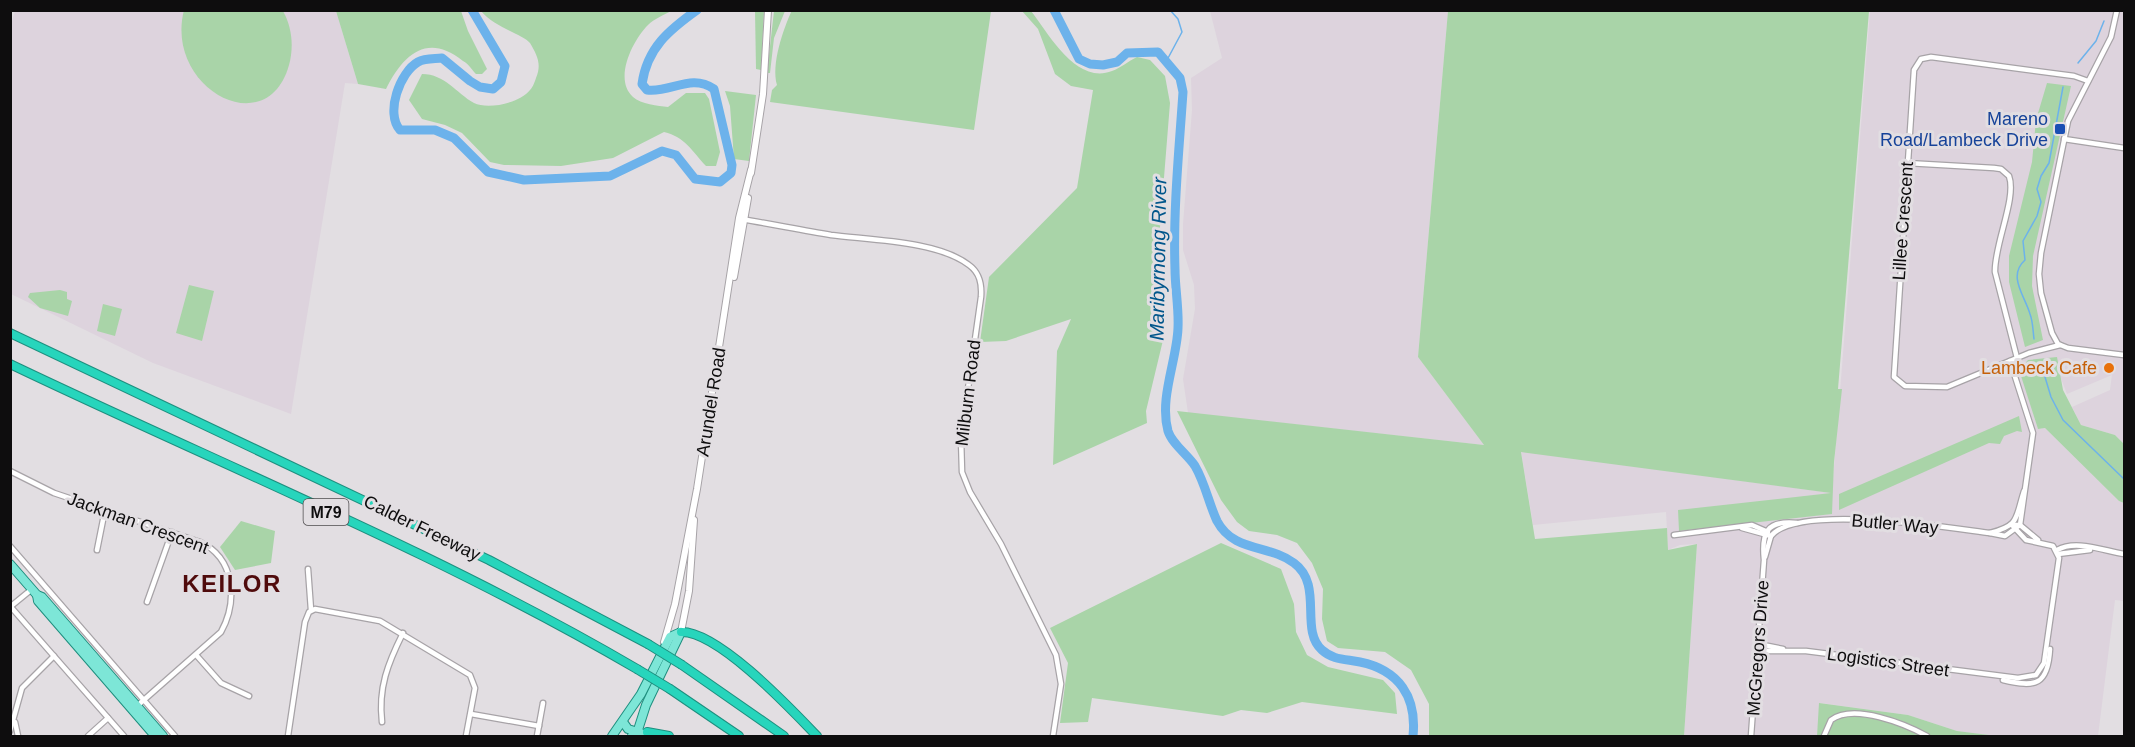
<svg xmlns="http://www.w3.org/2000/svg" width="2135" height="747" viewBox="0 0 2135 747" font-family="Helvetica,sans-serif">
  <rect width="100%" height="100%" fill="#e2dee2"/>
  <g fill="#ddd3dd">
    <polygon points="15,11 336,11 358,84 345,83 291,414 153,363 11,294 10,28"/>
    <polygon points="1210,11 1448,11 1418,357 1484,445 1188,413 1183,379 1195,309 1194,285 1183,250 1183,224 1192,110 1191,78 1222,58"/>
    <polygon points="1870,11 2124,11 2124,444 2115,435 2081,425 2072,407 2110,390 2112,375 2067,394 2058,371 2060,371 2020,371 2038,429 2045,428 2119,501 2124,503 2124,601 2115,600 2098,736 1997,736 1957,731 1908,715 1820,703 1817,736 1684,736 1697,544 1680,545 1668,550 1666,512 1533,525 1521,451 1832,493"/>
  </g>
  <g fill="#a9d4a8">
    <path d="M 184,10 L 283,11 C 292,27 294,47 289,65 C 267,144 164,88 184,10 Z"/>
    <path d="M 792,10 L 991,11 L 974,130 L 770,102 L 772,90 L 777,85 C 771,64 783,30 792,10 Z"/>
    <path d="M 336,11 L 461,11 L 468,31 L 487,69 L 482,74 L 476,74 C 472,70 469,64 463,61 C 427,32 403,55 386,89 L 358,84 Z"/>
    <path d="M 481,11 L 671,11 C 664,15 654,19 648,25 C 633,40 613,79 633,97 C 641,104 658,106 668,107 L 686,93 L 705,93 L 709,99 L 720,152 L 716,166 L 706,166 C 692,151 685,137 664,132 L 613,158 L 561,166 L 504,165 L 490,162 L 462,133 L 445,125 L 422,119 L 409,100 L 422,74 C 445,74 456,93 474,103 C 488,110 520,103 530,90 C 533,87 535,81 536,78 C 542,64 537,55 530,43 C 523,34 495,28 481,11 Z"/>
    <polygon points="755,11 764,11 761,70 756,69"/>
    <polygon points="774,11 785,11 774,38 770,73 767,73"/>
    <path d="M 1022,11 L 1031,11 C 1049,34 1076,85 1112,71 C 1121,68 1128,61 1137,57 L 1150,60 L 1165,76 L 1170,103 L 1158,252 L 1164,336 L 1146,411 L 1147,423 L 1053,465 L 1057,351 L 1071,319 L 1006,341 L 980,342 L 989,277 L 1077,188 L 1093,90 L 1071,86 L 1055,74 L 1038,29 Z"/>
    <polygon points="1448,11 1869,11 1838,389 1842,389 1834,462 1832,514 1679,531 1678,510 1831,493 1521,452 1535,539 1667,528 1668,550 1697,544 1684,736 1429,736 1429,704 1411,670 1385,652 1338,648 1327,641 1322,619 1323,589 1312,563 1297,543 1277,535 1249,531 1237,522 1221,500 1177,411 1484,445 1418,357"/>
    <polygon points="2047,83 2071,86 2033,256 2032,286 2043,340 2025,347 2009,282 2009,256 2032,162 2036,120"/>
    <polygon points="725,91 756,95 749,161 734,159 730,106"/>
    <polygon points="189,285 214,291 202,341 176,333"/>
    <polygon points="60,290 67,292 67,299 72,301 68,316 40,308 28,297 30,293"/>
    <polygon points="103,304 122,309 115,336 97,331"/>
    <polygon points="2057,357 2063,390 2081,425 2115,435 2124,444 2124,503 2119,501 2045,428 2038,429 2021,376 2021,368 2028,360"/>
    <polygon points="2019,416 2022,432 2017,431 2004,436 2000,444 1989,443 1839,510 1839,494"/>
    <polygon points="241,521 275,531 271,563 235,570 220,547"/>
    <polygon points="1221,543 1281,569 1294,604 1296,632 1307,655 1328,667 1383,680 1395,693 1397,714 1302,702 1267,713 1241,710 1223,716 1092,698 1088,722 1060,723 1068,663 1050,628"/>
    <polygon points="1819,703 1908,715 1957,731 1997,736 1817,736"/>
  </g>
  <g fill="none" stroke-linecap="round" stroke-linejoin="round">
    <g stroke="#6cb2eb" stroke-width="1.5">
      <polyline points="1167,60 1182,32 1178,19 1170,10"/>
      <polyline points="2078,63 2096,41 2104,21"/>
      <path d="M 2034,339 C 2033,331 2033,322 2030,314 C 2025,296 2007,276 2025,260 L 2023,241 L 2037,216 L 2041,202 L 2037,189 L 2041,176 L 2049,163 L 2063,87"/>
      <polyline points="2042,367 2051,397 2063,420 2124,479"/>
    </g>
    <g stroke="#6cb2eb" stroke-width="9">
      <path d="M 472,10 L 505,66 L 501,82 L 493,89 L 480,87 L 470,81 L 442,58 C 435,59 425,58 418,62 C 400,72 385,113 400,130 L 435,130 L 454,138 L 488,172 L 524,180 L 610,176 L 662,151 L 676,155 L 695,179 L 720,182 L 731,173 L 732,165 L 714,89 C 691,73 671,93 647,90 L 642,84 C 647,48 669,30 697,10"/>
      <path d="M 1054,10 L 1079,59 L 1090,64 L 1103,65 L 1117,62 L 1127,53 L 1158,52 L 1180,78 L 1183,92 C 1179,151 1173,210 1175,269 C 1175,288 1179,308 1178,328 C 1177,360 1159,398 1168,431 C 1172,444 1188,455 1195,466 C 1205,483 1209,504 1217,521 C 1234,553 1269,544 1294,563 C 1324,585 1299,630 1322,650 C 1333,660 1345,659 1360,662 C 1399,670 1417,697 1413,736"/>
    </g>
    <g stroke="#a7a3a7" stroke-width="7">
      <g id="minor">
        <polyline points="2117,10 2111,37 2068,121 2041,253 2039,274 2041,293 2052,333 2058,344 2068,348 2124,355"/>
        <polyline points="2064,139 2124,148"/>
        <path d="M 1907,163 L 1994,168 L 2001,169 L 2009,176 C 2017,198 1994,245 1995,272 L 2017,358"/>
        <path d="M 741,219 C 771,224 801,230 831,235 C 870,240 938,241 969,265 C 980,273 982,284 981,297 L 961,438 L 962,472 L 970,492 L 1001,544 L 1056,655 L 1061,684 L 1053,736"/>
        <polyline points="2060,345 2029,353 1947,387 1905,386 1894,377 1914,70 1921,59 1931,57 2074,76 2088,81"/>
        <path d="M 10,471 L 54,493 L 200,542 C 235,558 238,601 221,632 L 137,706"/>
        <polyline points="2012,525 2020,525 2038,540"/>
        <path d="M 1742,528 L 1771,536 C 1798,503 1949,528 1990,533 C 2020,525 2015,519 2024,491"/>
        <polyline points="1990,533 2005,536 2020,525 2033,433 2010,361"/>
        <polyline points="1674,535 1752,525 1768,532"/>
        <polyline points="10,546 175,736"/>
        <polyline points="97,550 105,510"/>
        <path d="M 2057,550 C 2076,539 2104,551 2124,554"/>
        <polyline points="2058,554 2090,550"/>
        <polyline points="1765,557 1771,536"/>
        <polyline points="308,569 311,610"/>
        <polyline points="147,602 172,532"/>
        <polyline points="10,606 124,736"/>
        <polyline points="10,607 32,589"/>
        <polyline points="1758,644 1783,649"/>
        <polyline points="1757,651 1806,651 2018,678 2036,675 2044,663 2059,558 2053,546 2026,540 2012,525"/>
        <polyline points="197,656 221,683 249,696"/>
        <path d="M 2003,680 C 2036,688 2048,685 2050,649"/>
        <polyline points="471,714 539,726"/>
        <polyline points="15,722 18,736"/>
        <path d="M 382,722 C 378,688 388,663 403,633"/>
        <polyline points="10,731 22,688 54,656"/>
        <polyline points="88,736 108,718"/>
        <polyline points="288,736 305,622 309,612 315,609 380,621 470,675 475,688 466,736"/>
        <polyline points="537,736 543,703"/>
        <path d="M 1751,736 L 1764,560 C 1761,532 1767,520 1797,523"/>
        <path d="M 1824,736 L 1831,720 C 1854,703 1905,724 1927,736"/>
      </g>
    </g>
    <g stroke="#a7a3a7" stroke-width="8">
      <g id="tertiary">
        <polyline points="751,173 763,94 768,10"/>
        <polyline points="734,277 748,198"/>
        <polyline points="681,632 689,591 694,520"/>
        <polyline points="664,642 675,604 697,489 739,218 751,170"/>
      </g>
    </g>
    <g stroke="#1e8f7f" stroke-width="10">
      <g id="primary">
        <polyline points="10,564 37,595 42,597 163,736"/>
        <polyline points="37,595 38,601 155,736"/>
        <polyline points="623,722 628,729 641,733"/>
        <polyline points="612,736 641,694 670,637 681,632"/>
        <polyline points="632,736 637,733 646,705 681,632"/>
      </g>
    </g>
    <g stroke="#1e8f7f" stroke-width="10">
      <g id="motorway">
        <polyline points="10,333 489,560 648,644"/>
        <path d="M 10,364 C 219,464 437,552 637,669"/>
        <path d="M 681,632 C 718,631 791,709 817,736"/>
        <polyline points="682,665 784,736"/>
        <polyline points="670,689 739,736"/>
        <polyline points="647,732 669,736"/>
      </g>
    </g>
    <use href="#minor" stroke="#fff" stroke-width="4.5"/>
    <use href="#tertiary" stroke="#fff" stroke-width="6"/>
    <use href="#primary" stroke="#7de6d7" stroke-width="8"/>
    <use href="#motorway" stroke="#27d5bc" stroke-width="8"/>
    <g stroke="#1e8f7f" stroke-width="10" stroke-linecap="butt">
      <g id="motorway-bridge">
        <polyline points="648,644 682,665"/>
        <polyline points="637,669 670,689"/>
      </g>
    </g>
    <use href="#motorway-bridge" stroke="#27d5bc" stroke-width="8"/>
  </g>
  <rect fill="#1a4fb4" stroke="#e2dee2" stroke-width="2" x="2054" y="123" width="12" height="12" rx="3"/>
  <circle fill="#e8710a" stroke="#e2dee2" stroke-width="2" cx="2109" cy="368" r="6"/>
  <g text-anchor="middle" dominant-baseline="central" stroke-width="6" stroke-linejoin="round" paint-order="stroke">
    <rect fill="#e2dee2" stroke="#4e4c4e" stroke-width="1.5" x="303.5" y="499" width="45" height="26" rx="4.5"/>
    <g font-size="16" font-weight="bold" fill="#0e0d0e">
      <text x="326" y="512">M79</text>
    </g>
    <g font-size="18" fill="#164399" stroke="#e2dee2" text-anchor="end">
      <text x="2048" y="119">Mareno<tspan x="2048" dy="21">Road/Lambeck Drive</tspan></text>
    </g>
    <g font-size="18" fill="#0e0d0e" stroke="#e2dee2">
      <text transform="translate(1903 221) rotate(-86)">Lillee Crescent</text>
      <text transform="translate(968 393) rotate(-83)">Milburn Road</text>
      <text transform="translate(711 402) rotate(-81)">Arundel Road</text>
      <text transform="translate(138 523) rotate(20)">Jackman Crescent</text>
      <text transform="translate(1895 524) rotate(5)">Butler Way</text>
      <text transform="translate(422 528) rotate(26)">Calder Freeway</text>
      <text transform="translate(1758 648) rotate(-86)">McGregors Drive</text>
      <text transform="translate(1888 662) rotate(8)">Logistics Street</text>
    </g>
    <g font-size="18" fill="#c56008" stroke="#e2dee2" text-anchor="end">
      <text x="2097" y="368">Lambeck Cafe</text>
    </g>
    <g font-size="20" font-style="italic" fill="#00568b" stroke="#e2dee2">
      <text transform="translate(1158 259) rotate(-89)">Maribyrnong River</text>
    </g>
    <g font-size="24" font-weight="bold" letter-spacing="1.5" fill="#500b0c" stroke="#e2dee2">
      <text x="232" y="583">KEILOR</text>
    </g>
  </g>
  <rect width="2135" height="747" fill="none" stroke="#0e0d0e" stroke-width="24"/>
</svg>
